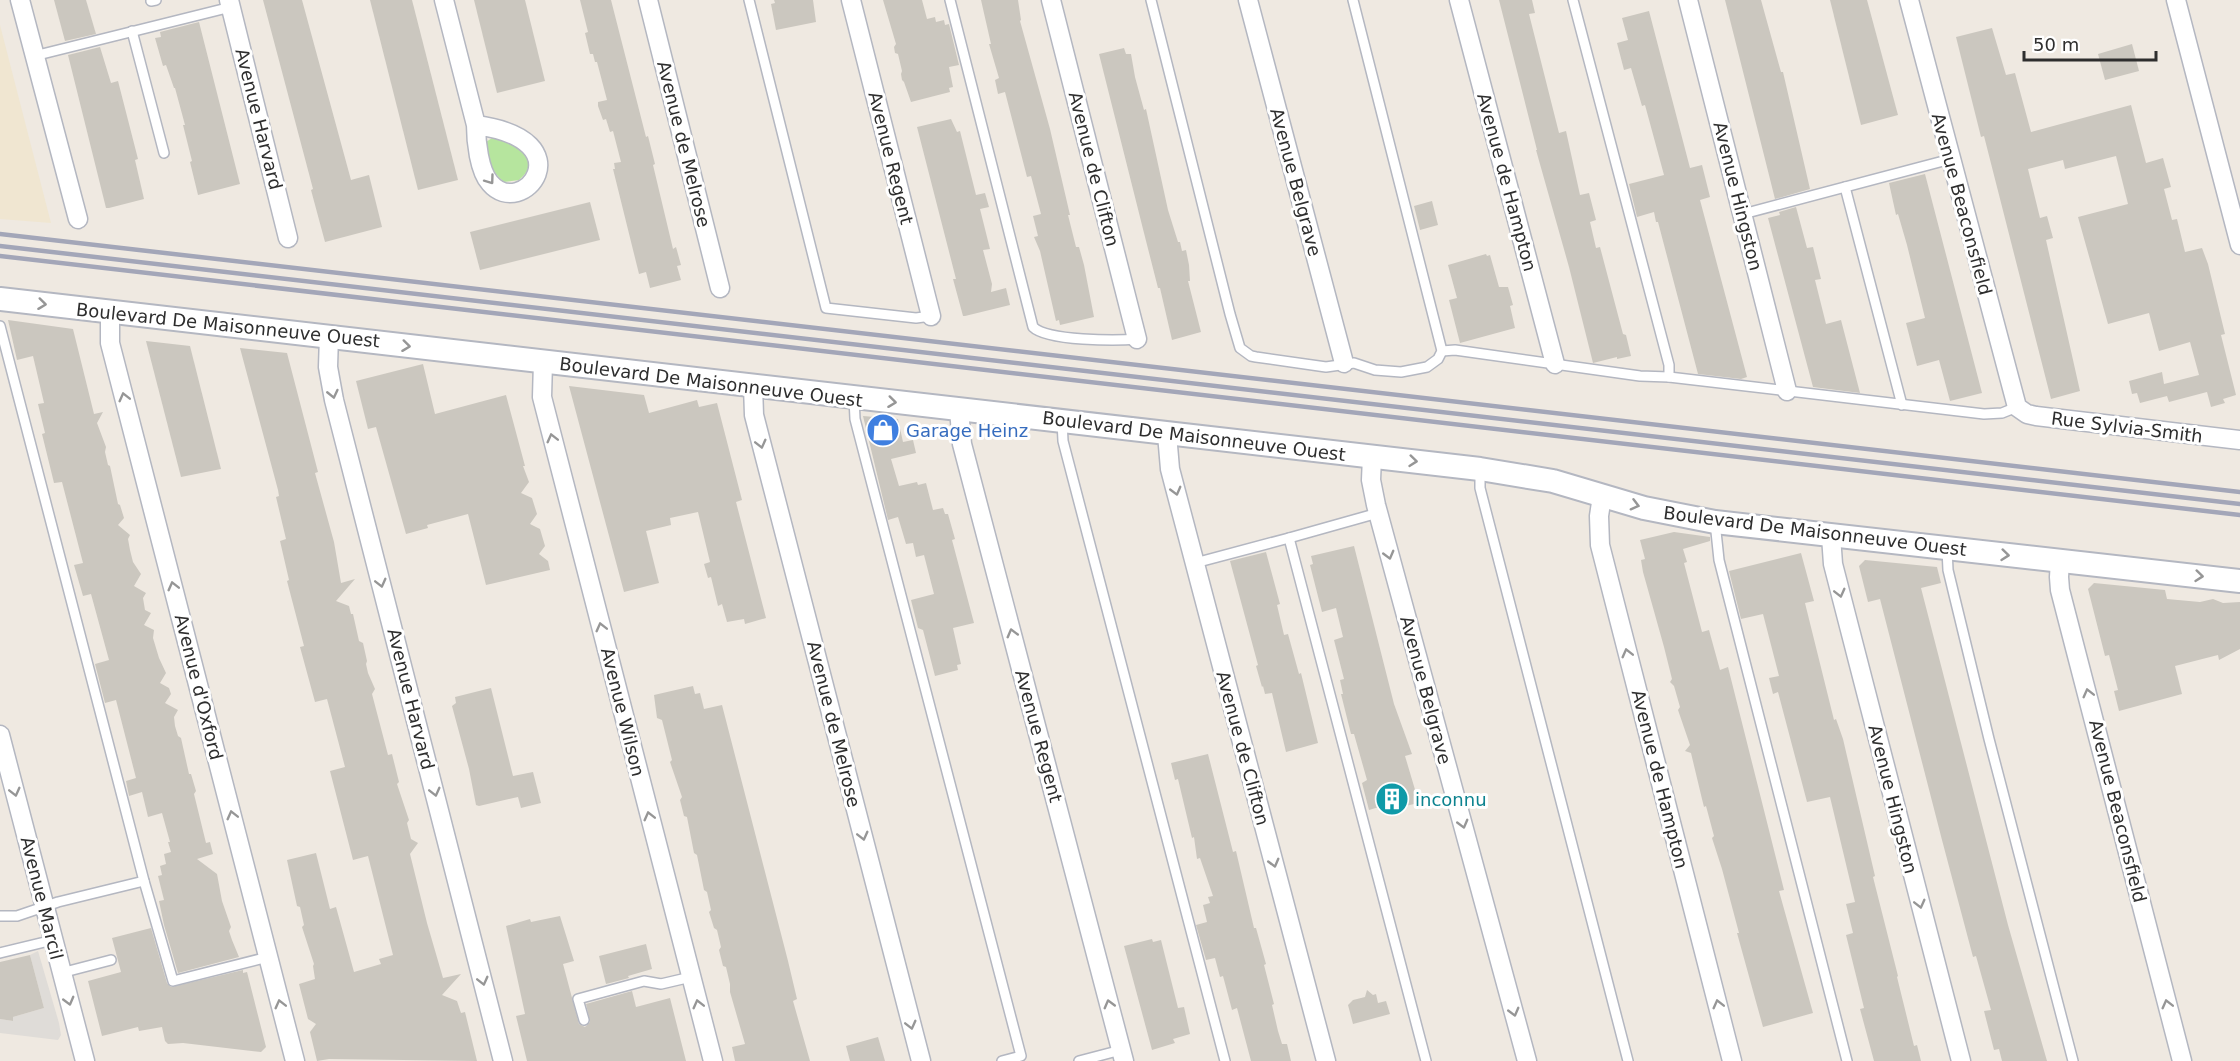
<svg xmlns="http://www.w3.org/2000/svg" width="2240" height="1061" viewBox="0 0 2240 1061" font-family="'DejaVu Sans',sans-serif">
  <rect width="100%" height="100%" fill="#efe9e1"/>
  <polygon fill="#f0e6d1" points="0,25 51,223 0,219"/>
  <path fill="#b6e59e" d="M 492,138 C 512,142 545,158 519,180 L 504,182 C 492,173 486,158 486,142 Z"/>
  <polygon fill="#dfdcd8" points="38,951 59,1023 61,1035 58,1040 0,1033 0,1019 13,1021 13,1017 44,1008 30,955"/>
  <g fill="#cbc7bf">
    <polygon points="54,0 86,0 96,34 65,41"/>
    <polygon points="263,0 302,0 351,180 369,175 382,227 325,242 311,190 313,189"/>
    <polygon points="370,0 412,0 458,180 418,190"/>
    <polygon points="474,0 525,0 545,81 497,93"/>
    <polygon points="580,0 611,0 646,137 648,136 655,164 653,165 673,249 676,247 681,265 677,266 681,280 650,288 646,272 639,274 613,169 615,169 614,163 621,162 613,131 610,132 606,119 603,120 598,106 598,102 607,100 597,62 595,62 593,54 590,54 585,33 588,32"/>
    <polygon points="774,0 813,0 816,22 776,30 771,4 775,3"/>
    <polygon points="883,0 922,0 927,19 935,17 936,22 944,20 945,25 949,24 959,65 949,67 953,87 949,88 950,92 911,102 904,82 902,80 901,74 902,71 898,54 895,53 894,47 896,44"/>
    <polygon points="981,0 1018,0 1021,20 1020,21 1050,129 1070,215 1068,215 1076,247 1079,247 1084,265 1094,317 1060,325 1059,320 1056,321 1040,251 1034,237 1038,236 1033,216 1041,214 1031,176 1027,177 1005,92 998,94 995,80 999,78 989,44 991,44"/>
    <polygon points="1499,0 1532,0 1535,13 1529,14 1559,133 1566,131 1580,195 1589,193 1596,220 1590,222 1596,248 1600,247 1623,334 1626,335 1631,356 1617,359 1617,357 1593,363 1569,267 1536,150 1537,150"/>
    <polygon points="1725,0 1761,0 1781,72 1783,72 1810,189 1775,199"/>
    <polygon points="1830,0 1867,0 1898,115 1861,125"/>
    <polygon points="1649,11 1690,168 1702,165 1710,197 1700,200 1747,377 1741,379 1698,374 1658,222 1656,222 1654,212 1637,217 1629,184 1664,175 1645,105 1642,106 1631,68 1624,70 1617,43 1628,40 1622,18"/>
    <polygon points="199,22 240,184 198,195 190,162 192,161 183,125 185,125 175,88 174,88 166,65 163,66 155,38 161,37 160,32"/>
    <polygon points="1992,28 2006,75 2015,73 2031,132 2131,105 2146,163 2163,158 2171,187 2164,189 2172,220 2177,219 2185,252 2202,248 2208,264 2225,334 2221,335 2236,395 2223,399 2225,403 2211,407 2207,392 2169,402 2167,396 2140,403 2137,393 2132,394 2129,381 2162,372 2164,384 2199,375 2190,342 2159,351 2149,313 2108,324 2078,217 2128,204 2116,156 2065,169 2063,160 2028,169 2040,218 2047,216 2053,238 2046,240 2080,391 2051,399 1984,136 1981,137 1956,37"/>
    <polygon points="2132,44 2139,71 2105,80 2098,54"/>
    <polygon points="100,47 111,83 118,81 138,159 135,160 144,199 109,208 106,208 68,55"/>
    <polygon points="1124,48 1126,54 1131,54 1135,77 1144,110 1146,109 1168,210 1178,242 1180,242 1182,251 1186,250 1189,265 1190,281 1188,281 1201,332 1172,340 1160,288 1158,288 1144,233 1099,54"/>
    <polygon points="951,119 957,132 960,131 976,195 985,193 989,207 980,209 990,249 983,250 992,284 991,292 1006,288 1010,305 965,316 963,316 953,279 956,279 917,127"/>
    <polygon points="1925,174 1982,393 1950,401 1939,360 1917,366 1906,323 1925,318 1907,245 1898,214 1896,215 1889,183"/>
    <polygon points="1432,201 1438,225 1420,230 1414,206"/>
    <polygon points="590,202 600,240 480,270 470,232"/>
    <polygon points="1796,207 1807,248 1813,247 1821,279 1815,280 1826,324 1841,320 1860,393 1813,387 1768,218 1780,215 1779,212"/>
    <polygon points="1486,254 1487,256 1490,255 1499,287 1508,287 1513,305 1510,306 1515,328 1460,343 1449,300 1457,298 1448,265"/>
    <polygon points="8,320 73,329 94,414 103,412 97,423 106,447 105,452 108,465 110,466 118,504 120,505 124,518 118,525 130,535 128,539 130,550 133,562 141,574 134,586 146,593 143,598 145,610 151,613 144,625 154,630 153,638 159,658 166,673 160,683 169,688 171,694 165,703 178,710 174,717 175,726 178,736 181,738 189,774 191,774 196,791 194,794 206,843 210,842 213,854 197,859 217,874 222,901 231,927 229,931 232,940 239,957 178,973 164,925 159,901 164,900 158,876 162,875 160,866 166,864 164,854 171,852 168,842 170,842 162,813 148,817 142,792 129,796 126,781 136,778 116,700 105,703 95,664 109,660 91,594 83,596 74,565 83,563 62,482 54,483 42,434 45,433 38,404 44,403 33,356 17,360"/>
    <polygon points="146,341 190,346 221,469 181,477"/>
    <polygon points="240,348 287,353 318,472 315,473 334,542 341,583 355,579 336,601 349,606 351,614 353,614 359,641 363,643 367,661 366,664 368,673 375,689 372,694 388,755 392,754 399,782 397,784 409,820 407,823 411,839 418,843 410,854 427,923 443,978 461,974 442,995 457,1001 461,1013 465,1012 477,1061 329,1059 317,1061 310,1032 316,1024 308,1019 299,984 315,979 313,966 314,964 302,927 304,925 300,907 297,906 287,860 316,853 330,909 336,907 354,972 381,964 379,959 393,955 368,856 353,860 330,771 345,767 327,699 315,702 300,647 304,646 287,581 289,580 280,541 286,539 276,497 279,496 278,490"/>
    <polygon points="423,364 435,414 506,395 525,466 523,466 529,482 521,493 532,498 537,514 530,524 540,529 545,546 539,554 548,561 550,570 486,585 468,514 427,525 428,528 406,534 376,427 368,429 356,381"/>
    <polygon points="569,386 644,395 649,413 697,400 699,407 717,403 742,500 736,502 766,618 745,624 744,619 727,622 722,604 718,606 711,577 708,578 704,564 710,562 698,512 670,518 671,525 646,531 659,583 624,592"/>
    <polygon points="863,416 898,419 903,442 913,440 916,453 891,459 899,486 917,482 918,485 926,483 933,510 943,508 945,514 948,514 955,539 952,540 974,623 953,628 961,664 957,665 958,670 935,676 923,630 918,628 911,600 934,594 924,555 916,557 913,543 906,544 898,517 888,520"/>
    <polygon points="1674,532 1710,537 1710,541 1683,549 1687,562 1684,563 1702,632 1709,630 1720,670 1728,667 1784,890 1779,891 1813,1013 1763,1027 1737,933 1739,933 1722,869 1712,838 1714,836 1706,806 1704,807 1702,799 1691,753 1685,751 1690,745 1678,710 1680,707 1674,686 1670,682 1672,679 1664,647 1643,572 1641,560 1645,559 1640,540"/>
    <polygon points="1354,546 1394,704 1412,754 1405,756 1419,803 1391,809 1389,804 1369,810 1362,783 1367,780 1354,734 1351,734 1341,694 1343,694 1340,680 1344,679 1334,640 1343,637 1336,608 1322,612 1310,565 1313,564 1311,556"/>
    <polygon points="1266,552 1280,604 1277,605 1284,635 1288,634 1299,674 1301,673 1318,743 1286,752 1272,693 1265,694 1263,686 1262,687 1256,666 1258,665 1230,561"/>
    <polygon points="1801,553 1814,601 1805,603 1834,720 1836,719 1843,739 1875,876 1873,877 1898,976 1897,977 1914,1046 1917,1045 1921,1061 1874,1061 1860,1009 1864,1008 1846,935 1853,933 1846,904 1855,902 1830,797 1807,802 1778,692 1773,694 1769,678 1779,676 1763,614 1741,619 1729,571"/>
    <polygon points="1865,560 1937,567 1941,583 1921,588 2008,925 2047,1061 2002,1061 1999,1049 1994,1050 1984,1011 1991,1010 1976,956 1973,957 1942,840 1880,599 1868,602 1859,566"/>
    <polygon points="2094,583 2165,590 2167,599 2200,602 2213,599 2223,603 2240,602 2240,649 2219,660 2218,655 2175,666 2182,694 2119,711 2114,691 2118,690 2109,655 2105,656 2088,589"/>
    <polygon points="693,686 695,694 700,693 704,709 722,705 788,961 797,999 793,1001 810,1061 735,1061 732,1047 745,1044 730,992 730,984 726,967 723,966 719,950 721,947 717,930 714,928 709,912 711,910 707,892 704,890 697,855 694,853 687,817 684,816 680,800 682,797 670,762 672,760 662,720 657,718 654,695"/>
    <polygon points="491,688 513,776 533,772 541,803 521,808 518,797 479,806 476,805 469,769 452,706 456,703 455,697"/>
    <polygon points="1208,754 1233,852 1236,851 1254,928 1256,928 1266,964 1264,965 1274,1004 1272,1005 1278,1031 1282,1044 1287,1044 1291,1061 1251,1061 1237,1008 1232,1010 1223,976 1220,977 1215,958 1206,960 1196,925 1207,922 1203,905 1210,903 1208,897 1213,896 1200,858 1197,859 1194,837 1192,838 1178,779 1175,780 1171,763"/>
    <polygon points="560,916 574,961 563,964 579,1024 585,1027 590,1022 586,1004 632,991 636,1007 670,998 686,1061 527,1061 516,1016 525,1014 506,926 530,919 531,922"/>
    <polygon points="151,928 167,983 171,987 243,970 243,973 247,972 266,1047 261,1052 183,1043 168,1044 165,1041 162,1027 139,1031 138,1027 102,1036 88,981 121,972 112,938"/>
    <polygon points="1152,939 1153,942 1161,940 1178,1008 1184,1007 1190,1034 1173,1039 1175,1043 1152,1050 1124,946"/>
    <polygon points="646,944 652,969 628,976 629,978 606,984 599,956"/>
    <polygon points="30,955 44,1008 13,1017 13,1021 0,1019 0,962"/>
    <polygon points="1367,990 1373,995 1376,994 1378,1003 1386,1001 1390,1014 1353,1024 1348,1005 1353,1000 1365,997"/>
    <polygon points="878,1037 885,1061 850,1061 846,1046"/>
  </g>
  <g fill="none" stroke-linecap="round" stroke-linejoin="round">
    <g stroke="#b4b7c1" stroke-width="12">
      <g id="service">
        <polyline points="749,0 826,308 916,318 931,316"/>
        <path d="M 950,0 L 1033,327 C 1047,341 1117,341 1137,339"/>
        <polyline points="1151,0 1230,314 1240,348 1251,356 1256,357 1326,367 1354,363 1375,370 1401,372 1427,367 1438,359 1442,351 1353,0"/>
        <polyline points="1573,0 1669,365 1669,377"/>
        <polyline points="151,1 156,0"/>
        <polyline points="132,31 164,153"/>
        <polyline points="34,56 231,7"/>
        <polyline points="1845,187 1902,405"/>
        <polyline points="1743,214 1951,159"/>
        <polyline points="0,326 144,881 173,981 268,957"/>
        <polyline points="1442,351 1455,350 1640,376 1669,377 1984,414 2002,413 2017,407"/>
        <polyline points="854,398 855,419 1021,1056 1002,1061"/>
        <polyline points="1062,421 1063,441 1225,1061"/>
        <polyline points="1480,470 1480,488 1628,1061"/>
        <polyline points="1715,522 1719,560 1847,1061"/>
        <polyline points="1289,538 1378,513"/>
        <polyline points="1947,549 1948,570 1989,739 2073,1061"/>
        <polyline points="1195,563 1289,538 1426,1061"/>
        <polyline points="0,916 17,916 58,902 144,881"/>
        <polyline points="0,953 53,940"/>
        <polyline points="61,973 111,960"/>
        <polyline points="584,1020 578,999 644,981 661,984 691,977"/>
        <polyline points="1079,1061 1121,1050"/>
      </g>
    </g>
    <g stroke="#b4b7c1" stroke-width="21">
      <g id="minor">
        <polyline points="20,0 78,219"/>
        <polyline points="229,0 288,238"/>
        <path d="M 444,0 L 476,125 C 476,141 479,171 490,183 C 522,221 587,140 476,125"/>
        <polyline points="648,0 720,288"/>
        <polyline points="851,0 931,316"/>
        <polyline points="1051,0 1137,339"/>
        <polyline points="1248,0 1344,363"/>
        <polyline points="1459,0 1555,364"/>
        <polyline points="1688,0 1787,391"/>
        <polyline points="1909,0 2017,407 2027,414 2036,416 2240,440"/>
        <polyline points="2176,0 2240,245"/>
        <polyline points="110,313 110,343 295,1061"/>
        <polyline points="329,336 328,367 334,400 503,1061"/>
        <polyline points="543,362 542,397 713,1061"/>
        <polyline points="753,386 754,415 921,1061"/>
        <polyline points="959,410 962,444 1124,1061"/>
        <polyline points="1167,434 1170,469 1326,1061"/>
        <polyline points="1372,457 1371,480 1376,505 1527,1061"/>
        <polyline points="1602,496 1599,516 1600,545 1732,1061"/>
        <polyline points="1831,536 1833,564 1961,1061"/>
        <polyline points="2060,561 2059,577 2060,590 2182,1061"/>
        <polyline points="0,735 85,1061"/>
      </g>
    </g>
    <g stroke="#b4b7c1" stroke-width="26">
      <polyline id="tertiary" points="0,299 1480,469 1553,481 1644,508 1715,522 2240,581"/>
    </g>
    <use href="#service" stroke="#fff" stroke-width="9"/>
    <use href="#minor" stroke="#fff" stroke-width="18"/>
    <use href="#tertiary" stroke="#fff" stroke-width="22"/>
    <g stroke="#a3a6b8" stroke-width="4.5">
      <polyline points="0,234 2240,492"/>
      <polyline points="0,246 2240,504"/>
      <polyline points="0,256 2240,515"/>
    </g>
  </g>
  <defs><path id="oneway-chevron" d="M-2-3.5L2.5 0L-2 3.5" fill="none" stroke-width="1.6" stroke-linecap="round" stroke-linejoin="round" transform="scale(1.5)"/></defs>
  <g stroke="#969696">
    <use href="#oneway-chevron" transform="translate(490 180) rotate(54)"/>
    <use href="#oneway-chevron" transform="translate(42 304) rotate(7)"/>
    <use href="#oneway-chevron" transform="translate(406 346) rotate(7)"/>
    <use href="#oneway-chevron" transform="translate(333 394) rotate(77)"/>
    <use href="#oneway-chevron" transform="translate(124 397) rotate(-104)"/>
    <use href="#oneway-chevron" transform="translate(892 402) rotate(7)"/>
    <use href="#oneway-chevron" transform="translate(552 438) rotate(-104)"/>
    <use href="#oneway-chevron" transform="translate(761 444) rotate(76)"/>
    <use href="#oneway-chevron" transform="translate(1413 461) rotate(6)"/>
    <use href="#oneway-chevron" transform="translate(1176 491) rotate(75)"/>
    <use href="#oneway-chevron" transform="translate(1635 505) rotate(15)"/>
    <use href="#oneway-chevron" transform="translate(1389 555) rotate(75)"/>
    <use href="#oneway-chevron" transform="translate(2005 555) rotate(6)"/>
    <use href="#oneway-chevron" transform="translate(2199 576) rotate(6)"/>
    <use href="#oneway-chevron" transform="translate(381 583) rotate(76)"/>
    <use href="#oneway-chevron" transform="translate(173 586) rotate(-104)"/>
    <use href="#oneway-chevron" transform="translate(1840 593) rotate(76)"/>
    <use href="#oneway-chevron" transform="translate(601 627) rotate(-104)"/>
    <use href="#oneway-chevron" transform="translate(1012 633) rotate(-105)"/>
    <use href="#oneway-chevron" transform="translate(1627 653) rotate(-104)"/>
    <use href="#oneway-chevron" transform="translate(2088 693) rotate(-104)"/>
    <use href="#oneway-chevron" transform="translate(15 792) rotate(76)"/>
    <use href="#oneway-chevron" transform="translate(435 792) rotate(76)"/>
    <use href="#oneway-chevron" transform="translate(232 815) rotate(-104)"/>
    <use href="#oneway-chevron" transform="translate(649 816) rotate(-104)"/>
    <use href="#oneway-chevron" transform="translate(1463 824) rotate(75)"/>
    <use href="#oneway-chevron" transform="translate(863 836) rotate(76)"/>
    <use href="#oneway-chevron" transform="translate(1274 863) rotate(75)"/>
    <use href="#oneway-chevron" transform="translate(1920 904) rotate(76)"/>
    <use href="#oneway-chevron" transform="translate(483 981) rotate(76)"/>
    <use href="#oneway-chevron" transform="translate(69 1001) rotate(75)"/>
    <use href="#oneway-chevron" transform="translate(280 1004) rotate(-104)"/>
    <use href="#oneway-chevron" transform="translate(698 1004) rotate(-104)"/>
    <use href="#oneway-chevron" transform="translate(1109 1004) rotate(-105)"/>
    <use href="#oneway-chevron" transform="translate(1718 1004) rotate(-104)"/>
    <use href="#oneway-chevron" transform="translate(2167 1004) rotate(-104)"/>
    <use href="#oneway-chevron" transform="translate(1514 1012) rotate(75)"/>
    <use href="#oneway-chevron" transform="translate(911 1025) rotate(76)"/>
  </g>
  <defs>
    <g id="shop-disc" transform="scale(1.725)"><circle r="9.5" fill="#3f7fe0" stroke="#fff"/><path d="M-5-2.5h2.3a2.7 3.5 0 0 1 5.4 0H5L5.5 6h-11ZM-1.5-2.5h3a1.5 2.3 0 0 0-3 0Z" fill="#fff"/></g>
    <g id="building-disc" transform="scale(1.725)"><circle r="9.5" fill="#0f9aa8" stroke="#fff"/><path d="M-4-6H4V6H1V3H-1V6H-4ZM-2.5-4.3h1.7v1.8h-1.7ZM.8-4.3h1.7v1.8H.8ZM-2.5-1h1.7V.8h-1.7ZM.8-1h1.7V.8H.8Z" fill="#fff"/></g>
  </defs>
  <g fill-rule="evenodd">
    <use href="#shop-disc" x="883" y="430"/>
    <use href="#building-disc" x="1392" y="799"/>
  </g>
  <g text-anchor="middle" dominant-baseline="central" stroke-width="6" stroke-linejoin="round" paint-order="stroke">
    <g font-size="18" fill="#2e2e2e" stroke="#fff">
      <text transform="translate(259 119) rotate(76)">Avenue Harvard</text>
      <text transform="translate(684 144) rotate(76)">Avenue de Melrose</text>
      <text transform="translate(891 158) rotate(76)">Avenue Regent</text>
      <text transform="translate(1094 169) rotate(76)">Avenue de Clifton</text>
      <text transform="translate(1296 182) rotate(75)">Avenue Belgrave</text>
      <text transform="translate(1507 182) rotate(75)">Avenue de Hampton</text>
      <text transform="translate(1738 196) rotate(76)">Avenue Hingston</text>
      <text transform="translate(1962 204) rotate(75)">Avenue Beaconsfield</text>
      <text transform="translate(228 325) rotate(6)">Boulevard De Maisonneuve Ouest</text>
      <text transform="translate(711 382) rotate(7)">Boulevard De Maisonneuve Ouest</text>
      <text transform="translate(2127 427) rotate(7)">Rue Sylvia-Smith</text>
      <text transform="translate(1194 436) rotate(7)">Boulevard De Maisonneuve Ouest</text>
      <text transform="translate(1815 531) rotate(7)">Boulevard De Maisonneuve Ouest</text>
      <text transform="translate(199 687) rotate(76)">Avenue d'Oxford</text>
      <text transform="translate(1426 690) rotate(75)">Avenue Belgrave</text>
      <text transform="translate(411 699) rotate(76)">Avenue Harvard</text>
      <text transform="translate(623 712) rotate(76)">Avenue Wilson</text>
      <text transform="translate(834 724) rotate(76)">Avenue de Melrose</text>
      <text transform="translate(1039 736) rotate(75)">Avenue Regent</text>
      <text transform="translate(1243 748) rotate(75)">Avenue de Clifton</text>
      <text transform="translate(1660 779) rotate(76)">Avenue de Hampton</text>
      <text transform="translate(1893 799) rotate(76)">Avenue Hingston</text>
      <text transform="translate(2118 811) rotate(76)">Avenue Beaconsfield</text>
      <text transform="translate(42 898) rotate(76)">Avenue Marcil</text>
    </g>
    <g font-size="18" fill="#366cbe" stroke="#fff" text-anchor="start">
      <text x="906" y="430">Garage Heinz</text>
    </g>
    <g font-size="18" fill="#0d838f" stroke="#fff" text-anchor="start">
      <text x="1415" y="799">inconnu</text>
    </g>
  </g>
  <path d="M2024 51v9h132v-9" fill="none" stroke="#2e2e2e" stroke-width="3"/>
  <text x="2033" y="51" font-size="18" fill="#2e2e2e" stroke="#ffffff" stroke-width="4.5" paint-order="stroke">50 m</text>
</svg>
